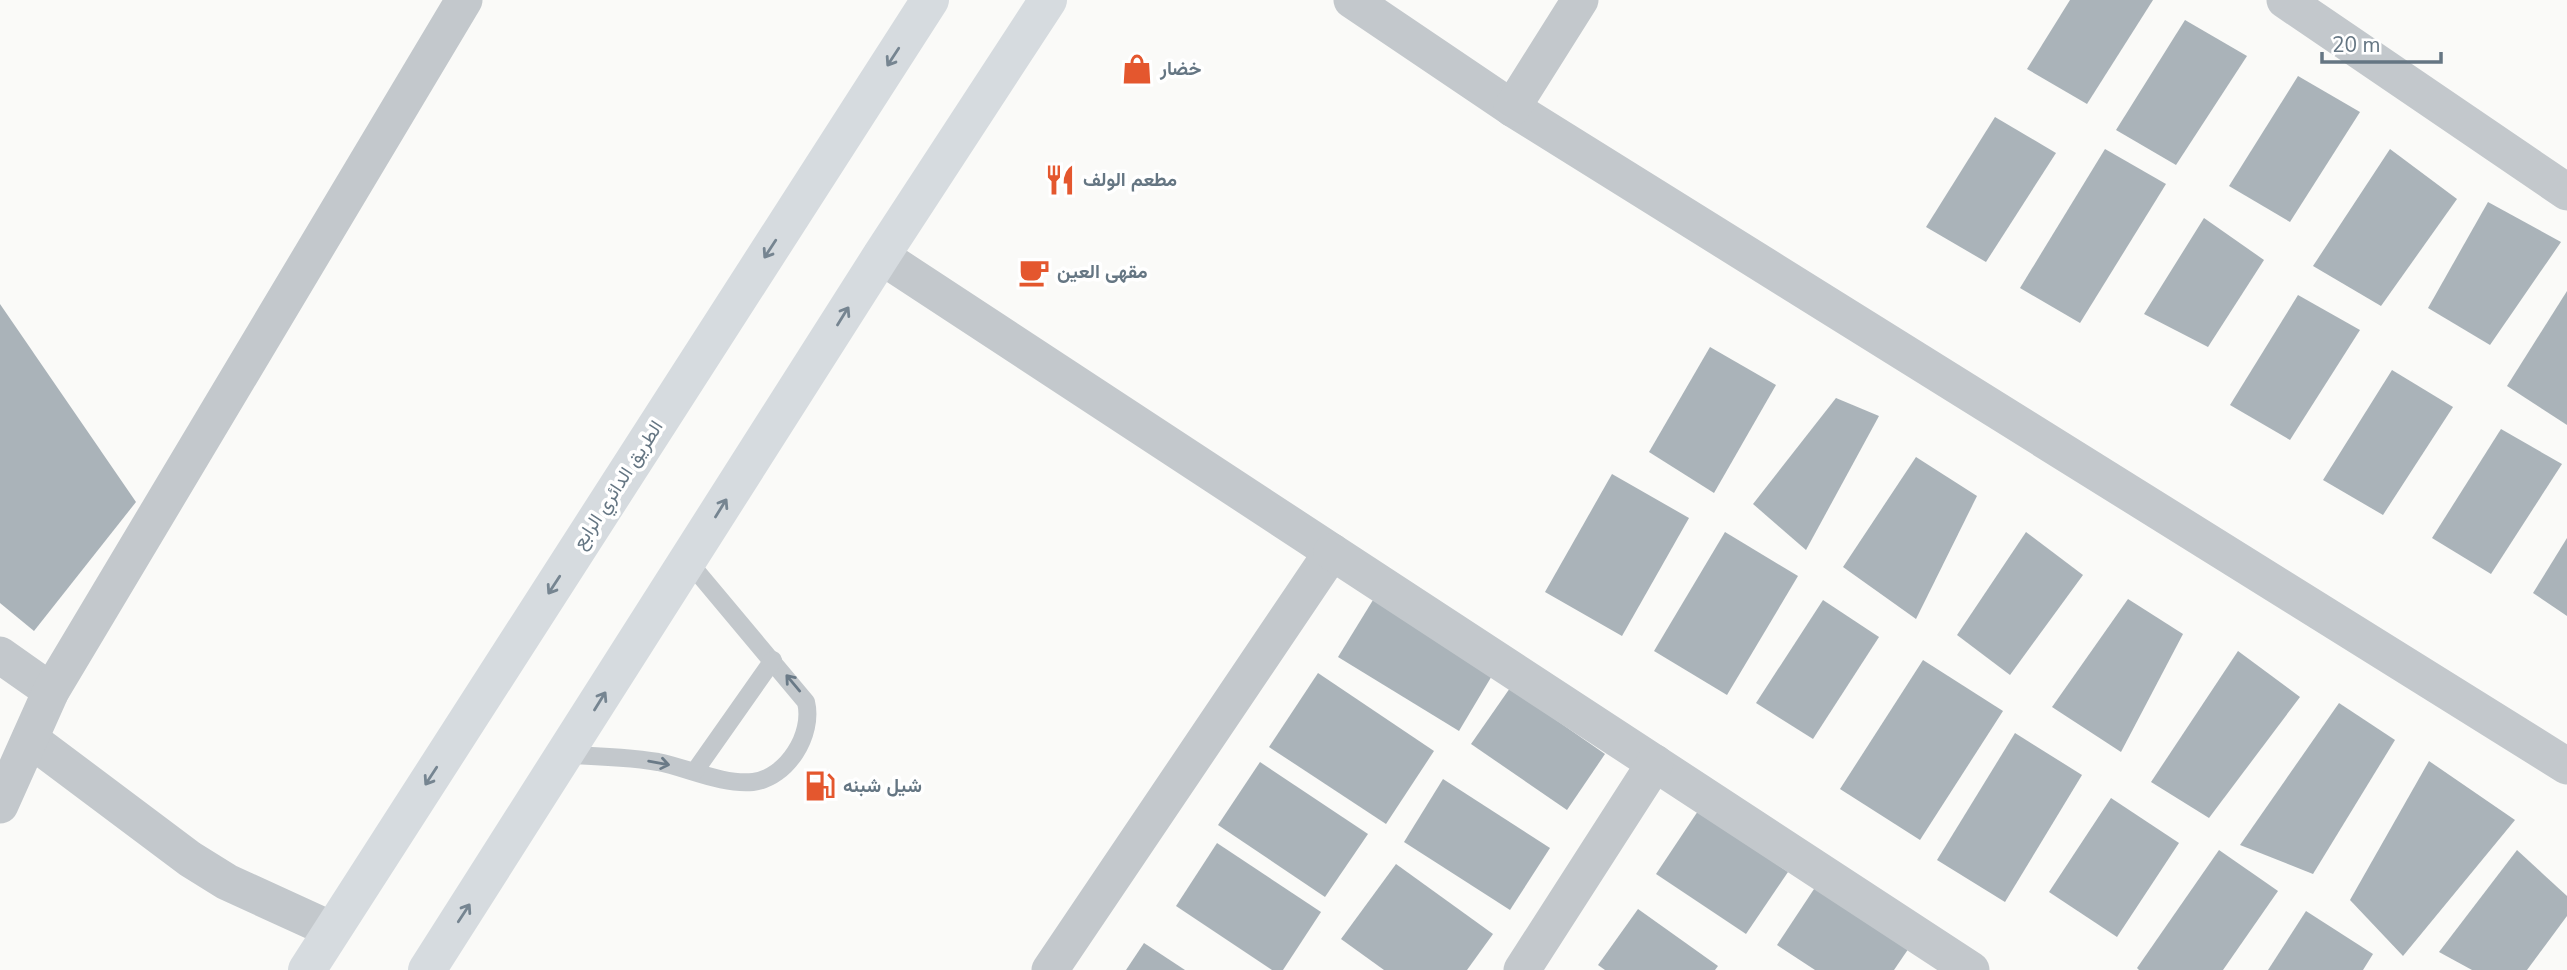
<svg xmlns="http://www.w3.org/2000/svg" width="2567" height="970" viewBox="0 0 2567 970" font-family="'Nunito Sans',Vazirmatn,sans-serif">
  <rect width="100%" height="100%" fill="#fafaf8"/>
  <g fill="#aab3b9">
    <polygon points="2070,0 2153,0 2087,104 2027,69"/>
    <polygon points="2185,20 2247,56 2176,165 2116,130"/>
    <polygon points="2298,76 2360,112 2290,222 2229,186"/>
    <polygon points="1995,117 2056,153 1986,262 1926,227"/>
    <polygon points="2105,149 2166,184 2080,323 2020,288"/>
    <polygon points="2390,149 2457,199 2381,306 2313,266"/>
    <polygon points="2488,202 2561,242 2490,345 2428,308"/>
    <polygon points="2204,218 2264,260 2208,347 2144,314"/>
    <polygon points="2567,291 2567,425 2507,386"/>
    <polygon points="2298,295 2360,330 2290,440 2230,405"/>
    <polygon points="0,304 136,502 34,631 0,603"/>
    <polygon points="1710,347 1776,385 1714,493 1649,452"/>
    <polygon points="2392,370 2453,407 2383,515 2323,480"/>
    <polygon points="1836,398 1879,416 1806,550 1753,504"/>
    <polygon points="2501,429 2562,464 2491,574 2432,538"/>
    <polygon points="1916,457 1977,496 1916,619 1843,567"/>
    <polygon points="1612,474 1689,518 1622,636 1545,592"/>
    <polygon points="1725,532 1798,576 1727,695 1654,651"/>
    <polygon points="2026,532 2083,575 2010,675 1957,635"/>
    <polygon points="2567,538 2567,616 2533,593"/>
    <polygon points="2128,599 2183,634 2121,752 2052,707"/>
    <polygon points="1373,600 1493,674 1459,731 1338,657"/>
    <polygon points="1823,600 1879,637 1813,739 1756,703"/>
    <polygon points="2238,651 2300,697 2209,818 2151,782"/>
    <polygon points="1923,660 2003,711 1920,840 1840,789"/>
    <polygon points="1318,673 1434,751 1386,824 1269,747"/>
    <polygon points="1510,688 1605,754 1567,810 1471,744"/>
    <polygon points="2339,703 2395,740 2313,874 2240,845"/>
    <polygon points="2015,733 2082,775 2005,902 1937,860"/>
    <polygon points="2429,761 2515,820 2403,956 2350,900"/>
    <polygon points="1260,762 1368,834 1325,897 1218,825"/>
    <polygon points="1443,779 1550,848 1510,910 1404,842"/>
    <polygon points="2111,798 2179,843 2117,937 2049,892"/>
    <polygon points="1698,811 1788,872 1746,934 1656,874"/>
    <polygon points="1217,843 1321,912 1283,970 1272,970 1176,906"/>
    <polygon points="2219,850 2278,891 2223,970 2139,970 2137,968"/>
    <polygon points="2517,850 2567,896 2567,916 2527,970 2472,970 2439,952"/>
    <polygon points="1396,864 1493,934 1467,970 1384,970 1341,939"/>
    <polygon points="1818,883 1911,945 1894,970 1815,970 1777,945"/>
    <polygon points="1638,909 1718,966 1715,970 1605,970 1598,965"/>
    <polygon points="2306,911 2373,954 2363,970 2268,970"/>
    <polygon points="1144,943 1185,970 1126,970"/>
  </g>
  <g fill="none" stroke-linecap="round" stroke-linejoin="round">
    <g stroke="#c3c8cc" stroke-width="18">
      <path d="M 567,755 C 597,756 628,757 658,762 C 688,768 722,785 753,782 C 787,778 814,734 806,702 L 688,561"/>
      <polyline points="695,771 773,660"/>
    </g>
    <g stroke="#c3c8cc" stroke-width="37">
      <polyline points="1352,0 1512,108 2567,766"/>
      <polyline points="2285,0 2567,192"/>
      <polyline points="1512,108 1580,0"/>
      <polyline points="881,256 1332,552 1050,970"/>
      <polyline points="1332,552 1971,970"/>
      <polyline points="0,655 51,691"/>
      <polyline points="30,739 190,859 227,882 332,930"/>
      <polyline points="0,805 51,691 464,0"/>
      <polyline points="1522,970 1655,763"/>
    </g>
    <g stroke="#d6dbdf" stroke-width="38">
      <polyline points="307,970 930,0"/>
      <polyline points="427,970 881,256 1048,0"/>
    </g>
  </g>
  <defs><path id="oneway-shaft" d="M-6 0H5M1.5-3L5.5 0L1.5 3" fill="none" stroke-width="1.6" stroke-linecap="round" stroke-linejoin="round" transform="scale(1.75)"/></defs>
  <g stroke="#768591">
    <use href="#oneway-shaft" transform="translate(893 57) rotate(123)"/>
    <use href="#oneway-shaft" transform="translate(770 249) rotate(123)"/>
    <use href="#oneway-shaft" transform="translate(843 316) rotate(-58)"/>
    <use href="#oneway-shaft" transform="translate(721 508) rotate(-58)"/>
    <use href="#oneway-shaft" transform="translate(554 585) rotate(123)"/>
    <use href="#oneway-shaft" transform="translate(600 701) rotate(-58)"/>
    <use href="#oneway-shaft" transform="translate(431 776) rotate(123)"/>
    <use href="#oneway-shaft" transform="translate(464 913) rotate(-57)"/>
  </g>
  <g stroke="#6a7a87">
    <use href="#oneway-shaft" transform="translate(793 683) rotate(-130)"/>
    <use href="#oneway-shaft" transform="translate(659 763) rotate(10)"/>
  </g>
  <defs>
    <g id="shop-bare" transform="scale(2.415)"><path d="M-5-2.5h2.3a2.7 3.5 0 0 1 5.4 0H5L5.5 6h-11ZM-1.5-2.5h3a1.5 2.3 0 0 0-3 0Z" fill="#e4572e" stroke="#fff" stroke-width="2.5" paint-order="stroke"/></g>
    <g id="restaurant-bare" transform="scale(2.415)"><path d="M-5-6h1v4h1v-4h1v4h1v-4h1v5L-1.5 .5V6h-2V.5L-5-1ZM5-6V6H3V1.5H1.5Q1.5-4 5-6Z" fill="#e4572e" stroke="#fff" stroke-width="2.5" paint-order="stroke"/></g>
    <g id="cafe-bare" transform="scale(2.415)"><path d="M-5.5-4.5H6V0H3Q3 3.5 0 3.5H-2.5Q-5.5 3.5-5.5 0ZM3-3.2v2h1.7v-2ZM-6 4.5H4V6H-6Z" fill="#e4572e" stroke="#fff" stroke-width="2.5" paint-order="stroke"/></g>
    <g id="fuel-bare" transform="scale(2.415)"><path d="M-5.5-6h7V0h2V4h1.3V-2.5L3-4.5l.8-.8L6-3V5H2.5V1h-1V6h-7ZM-4.2-4.7v3.2H.2V-4.7Z" fill="#e4572e" stroke="#fff" stroke-width="2.5" paint-order="stroke"/></g>
  </defs>
  <g fill-rule="evenodd">
    <use href="#shop-bare" x="1137" y="69"/>
    <use href="#restaurant-bare" x="1060" y="180"/>
    <use href="#cafe-bare" x="1034" y="272"/>
    <use href="#fuel-bare" x="820" y="786"/>
  </g>
  <g text-anchor="middle" dominant-baseline="central" stroke-width="7" stroke-linejoin="round" paint-order="stroke">
    <g font-size="19" font-weight="bold" fill="#657683" stroke="#fff" text-anchor="start">
      <text x="1160" y="69">خضار</text>
      <text x="1083" y="180">مطعم الولف</text>
      <text x="1057" y="272">مقهى العين</text>
      <text x="843" y="786">شيل شبنه</text>
    </g>
    <g font-size="19" fill="#657683" stroke="#fff">
      <text transform="translate(618 485) rotate(-57)">الطريق الدائري الرابع</text>
    </g>
  </g>
  <path d="M2322 52v10h119v-10" fill="none" stroke="#657683" stroke-width="3.5"/>
  <text x="2332" y="52" font-size="21" fill="#657683" stroke="#ffffff" stroke-width="5" paint-order="stroke">20 m</text>
</svg>
